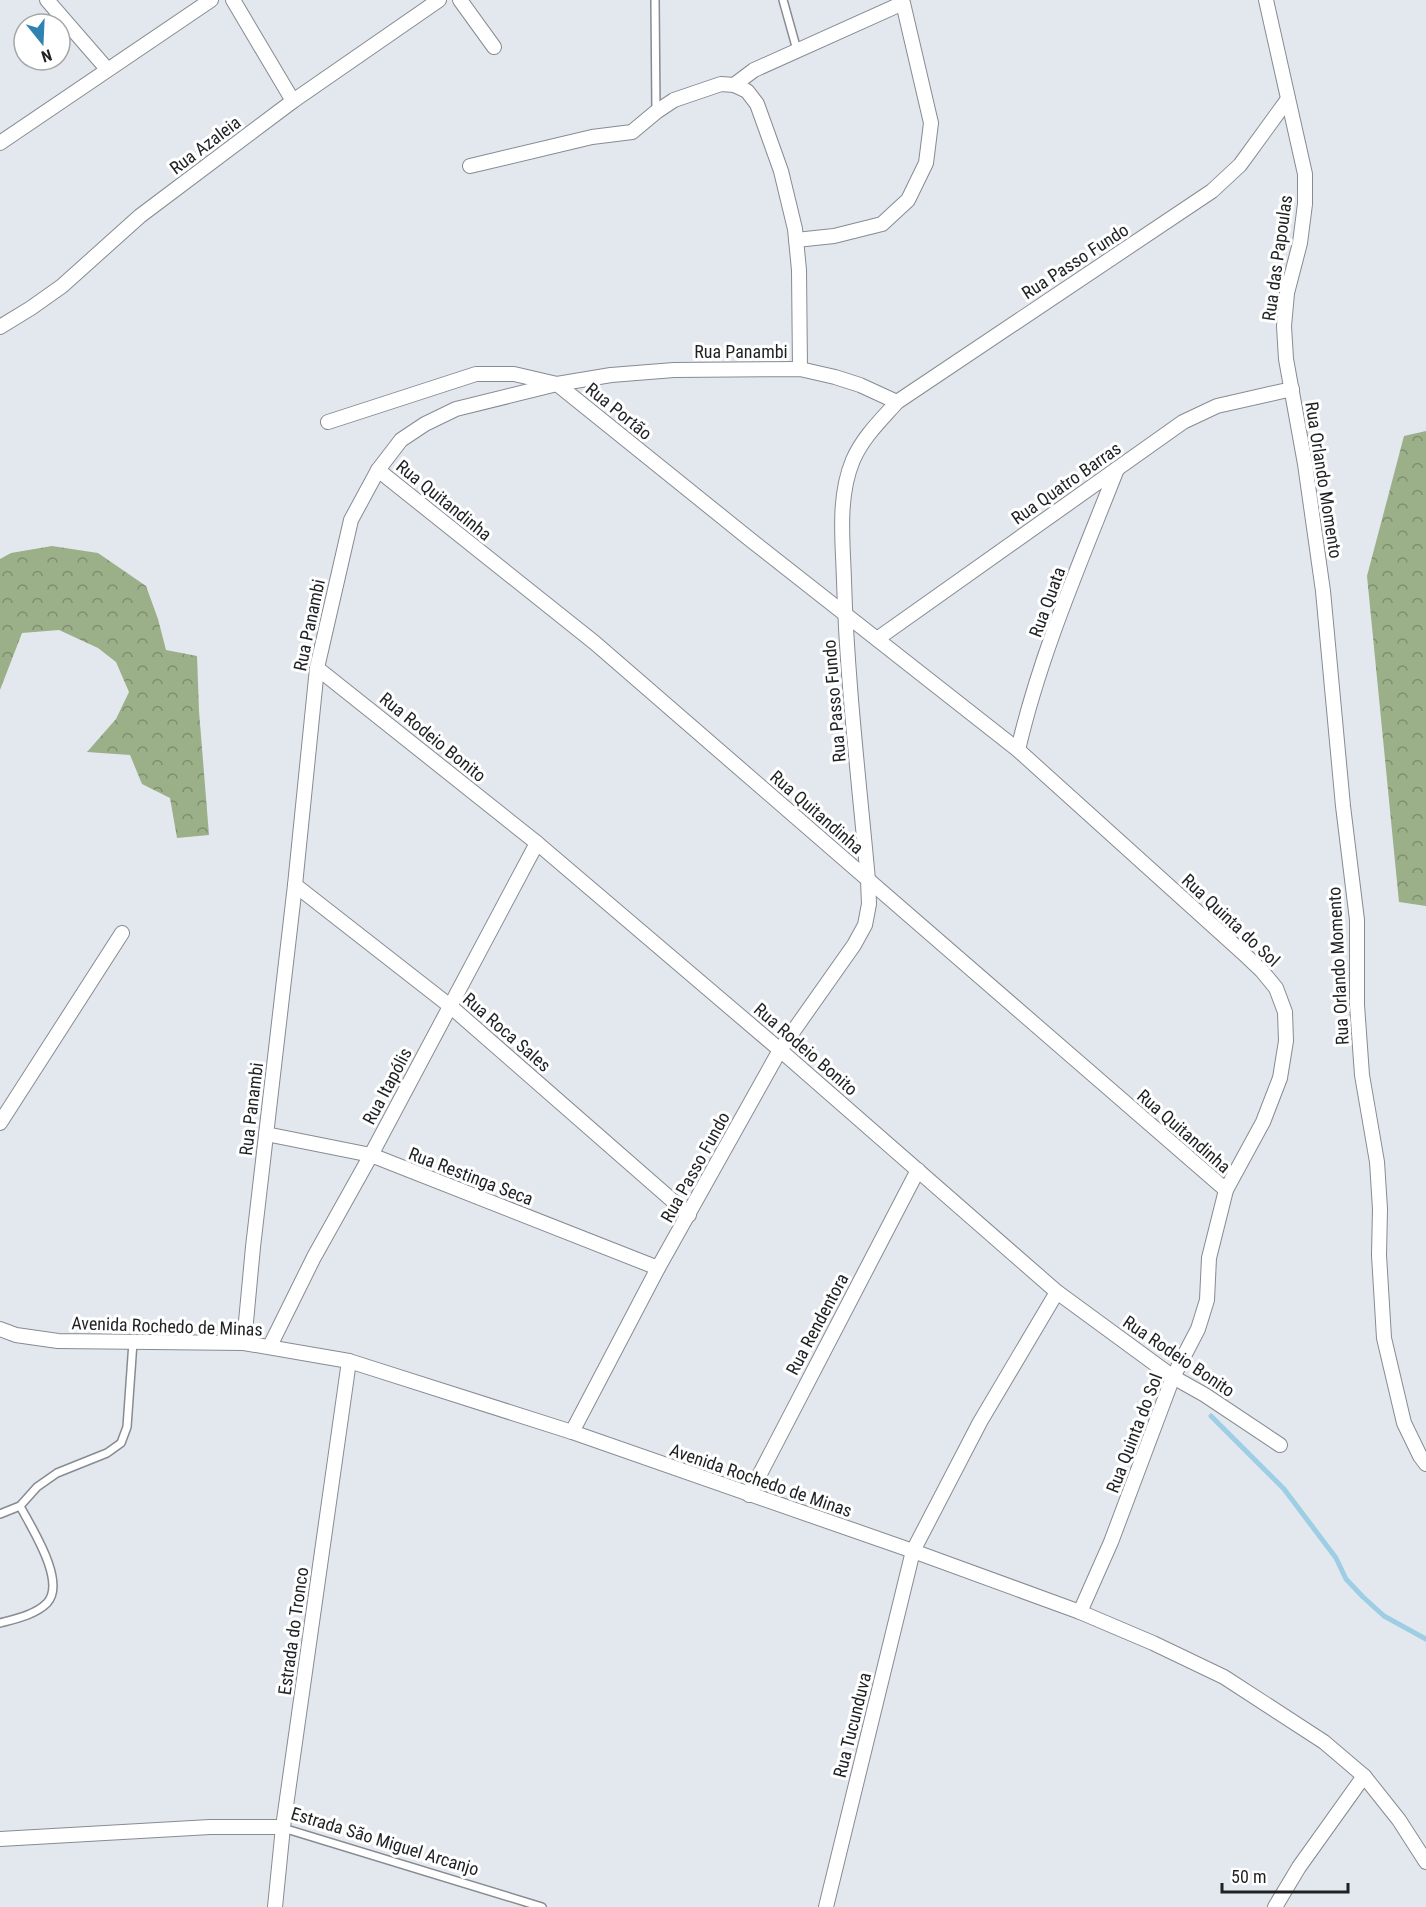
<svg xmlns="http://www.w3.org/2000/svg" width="1426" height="1907" viewBox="0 0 1426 1907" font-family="'Roboto Condensed',sans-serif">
  <defs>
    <pattern id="forest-crowns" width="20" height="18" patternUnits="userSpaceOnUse" patternTransform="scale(1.5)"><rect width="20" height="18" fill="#9baf88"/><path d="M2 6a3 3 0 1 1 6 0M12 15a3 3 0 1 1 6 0" fill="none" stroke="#7e8e6f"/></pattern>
  </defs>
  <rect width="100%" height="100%" fill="#e3e8ef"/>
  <g fill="url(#forest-crowns)">
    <polygon points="1426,431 1426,906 1399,902 1367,576 1404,436"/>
    <polygon points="52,546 98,553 146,586 158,619 166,650 197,656 199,711 209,835 177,838 170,798 142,784 130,755 87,752 116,719 129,692 116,662 98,648 59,630 22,633 0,690 0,559 11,553"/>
  </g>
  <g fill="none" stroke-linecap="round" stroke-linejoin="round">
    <polyline stroke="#9dcee4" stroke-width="5" points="1211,1416 1284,1489 1336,1558 1346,1579 1363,1597 1384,1616 1426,1639"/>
    <g stroke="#878b92" stroke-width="10">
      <g id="service">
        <polyline points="655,0 656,112"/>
        <polyline points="783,0 797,50"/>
        <polyline points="0,1514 20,1506 37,1487 57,1473 107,1453 121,1443 127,1427 133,1342"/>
        <path d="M 0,1623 C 15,1619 35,1615 47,1603 C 67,1582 31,1527 20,1506"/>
        <polyline points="283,1828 542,1907"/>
      </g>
    </g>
    <g stroke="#878b92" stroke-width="16">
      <g id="minor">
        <polyline points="47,0 107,69"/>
        <polyline points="233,0 293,101"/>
        <polyline points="460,0 494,47"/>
        <polyline points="1266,0 1305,174 1305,204 1300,243 1287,293 1284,326 1286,359 1305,464 1323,591 1343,806 1357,920 1357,1005 1362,1075 1377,1162 1380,1209 1379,1255 1384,1338 1404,1423 1420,1456 1426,1464"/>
        <polyline points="734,85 754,70 903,3 931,123 926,163 908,200 882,224 834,236 796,240"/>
        <polyline points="0,143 211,0"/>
        <polyline points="470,166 592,137 632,132 656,112 674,100 721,84 734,85 747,91 757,104 766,129 781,171 795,229 799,270 800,369"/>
        <polyline points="0,327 31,308 62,286 140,216 293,101 439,0"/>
        <polyline points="328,422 476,374 514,374 557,384 752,541 1018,750 1242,952 1262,971 1276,988 1285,1012 1286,1041 1280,1078 1263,1122 1226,1190 1209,1258 1207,1300 1198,1329 1173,1377 1111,1542 1080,1612"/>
        <polyline points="378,470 595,643 1226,1190"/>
        <polyline points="877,639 1183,422 1217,406 1292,389"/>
        <polyline points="317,668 537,843 780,1050 1057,1292 1173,1377 1205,1395 1280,1445"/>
        <path d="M 1018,750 C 1040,654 1081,561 1117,469"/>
        <polyline points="295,885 450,1006 689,1215"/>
        <polyline points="0,1123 122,933"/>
        <polyline points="266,1134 371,1155 658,1268"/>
        <polyline points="0,1329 16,1335 58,1341 244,1343 349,1361 572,1432 913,1551 1080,1612 1153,1643 1224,1677 1324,1742 1364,1776 1399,1820 1426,1862"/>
        <polyline points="244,1343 253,1247 295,885 317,668 351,520 378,470 401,440 425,424 456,409 557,384 611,375 674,370 800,369 835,377 860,385 897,402"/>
        <polyline points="270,1346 314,1257 371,1155 537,843"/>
        <path d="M 572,1432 L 658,1268 L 780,1050 L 854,945 L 865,925 L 869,904 L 868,880 C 859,781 847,682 844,581 C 843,542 837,498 853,460 C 863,437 881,420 897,402 L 1212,191 L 1240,165 L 1288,99"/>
        <polyline points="749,1495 918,1170"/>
        <polyline points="0,1839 210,1827 283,1827"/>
        <polyline points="275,1907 283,1827 349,1361"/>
        <polyline points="826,1907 913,1551 980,1422 1057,1292"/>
        <polyline points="1275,1907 1299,1867 1364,1776"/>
      </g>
    </g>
    <use href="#service" stroke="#fff" stroke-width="7"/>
    <use href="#minor" stroke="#fff" stroke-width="14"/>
  </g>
  <g text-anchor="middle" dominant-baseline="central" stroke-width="6" stroke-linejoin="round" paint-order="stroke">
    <g font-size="18" fill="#1f2123" stroke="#fff">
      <text transform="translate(205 145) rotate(-37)">Rua Azaleia</text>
      <text transform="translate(1277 258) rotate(-82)">Rua das Papoulas</text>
      <text transform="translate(1075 261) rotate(-33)">Rua Passo Fundo</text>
      <text x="741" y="351">Rua Panambi</text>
      <text transform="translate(619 411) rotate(39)">Rua Portão</text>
      <text transform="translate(1324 480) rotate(81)">Rua Orlando Momento</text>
      <text transform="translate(1066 483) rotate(-35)">Rua Quatro Barras</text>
      <text transform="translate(444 500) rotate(39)">Rua Quitandinha</text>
      <text transform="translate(1047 602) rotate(-70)">Rua Quata</text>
      <text transform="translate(309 625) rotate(-78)">Rua Panambi</text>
      <text transform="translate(834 701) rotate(-95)">Rua Passo Fundo</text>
      <text transform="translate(433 737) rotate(39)">Rua Rodeio Bonito</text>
      <text transform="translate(817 812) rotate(41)">Rua Quitandinha</text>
      <text transform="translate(1231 920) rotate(43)">Rua Quinta do Sol</text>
      <text transform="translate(1338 966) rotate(-93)">Rua Orlando Momento</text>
      <text transform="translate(507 1032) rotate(41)">Rua Roca Sales</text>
      <text transform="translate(806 1049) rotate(41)">Rua Rodeio Bonito</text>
      <text transform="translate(387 1086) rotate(-62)">Rua Itapólis</text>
      <text transform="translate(251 1109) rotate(-83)">Rua Panambi</text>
      <text transform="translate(1184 1131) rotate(41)">Rua Quitandinha</text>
      <text transform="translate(695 1167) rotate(-61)">Rua Passo Fundo</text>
      <text transform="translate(471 1176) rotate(21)">Rua Restinga Seca</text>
      <text transform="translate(817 1324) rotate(-62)">Rua Rendentora</text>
      <text transform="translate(167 1326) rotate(2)">Avenida Rochedo de Minas</text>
      <text transform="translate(1179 1356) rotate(34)">Rua Rodeio Bonito</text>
      <text transform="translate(1134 1433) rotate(-69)">Rua Quinta do Sol</text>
      <text transform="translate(761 1480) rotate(19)">Avenida Rochedo de Minas</text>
      <text transform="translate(293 1631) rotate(-82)">Estrada do Tronco</text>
      <text transform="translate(852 1725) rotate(-76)">Rua Tucunduva</text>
      <text transform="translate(385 1841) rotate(17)">Estrada São Miguel Arcanjo</text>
    </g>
  </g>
  <g transform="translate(42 42) rotate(162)"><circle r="28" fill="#ffffff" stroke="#a5a6a7" stroke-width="1.5"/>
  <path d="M0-4.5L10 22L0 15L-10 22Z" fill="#2f82b2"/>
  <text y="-9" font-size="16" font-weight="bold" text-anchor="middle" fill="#1f2123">N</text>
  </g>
  <path d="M1222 1883v9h126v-9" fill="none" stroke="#1f2123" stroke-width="3"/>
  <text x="1231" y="1883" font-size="18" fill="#1f2123" stroke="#ffffff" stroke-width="4.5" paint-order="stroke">50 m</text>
</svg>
